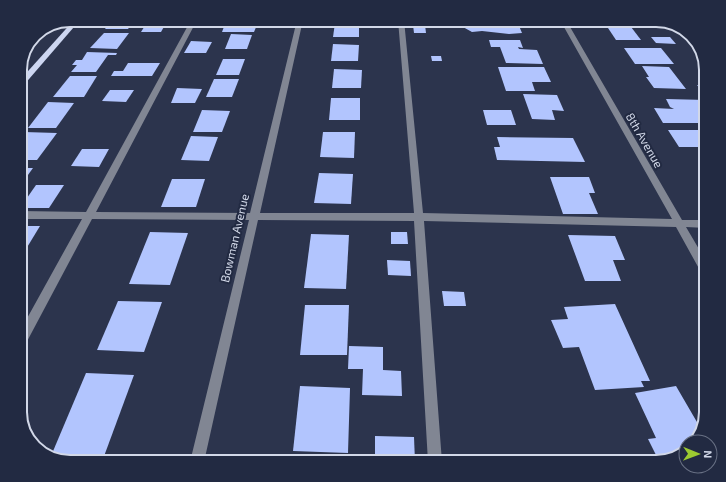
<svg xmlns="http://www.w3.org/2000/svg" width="726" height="482" viewBox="0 0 726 482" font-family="'Exo 2',sans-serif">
  <rect width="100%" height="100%" fill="#2c344d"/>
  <g fill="#b2c5fe">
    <polygon points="112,20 135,20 128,29 105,29"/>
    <polygon points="237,20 259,20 254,32 222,32 225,24 235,24"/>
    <polygon points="517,21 522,33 509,34 482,31 472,32 463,27 462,22"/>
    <polygon points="604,22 628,23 641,40 616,40"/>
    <polygon points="335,23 359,23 359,37 333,37"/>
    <polygon points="146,24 165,25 161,32 141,32"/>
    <polygon points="413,25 425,25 426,33 414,33"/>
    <polygon points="104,33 129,33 117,49 90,48"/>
    <polygon points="231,34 252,35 247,49 225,49"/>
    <polygon points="651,37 670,37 676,44 656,43"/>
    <polygon points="489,40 520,40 523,48 518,47 519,49 537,50 543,64 506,63 500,47 491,47"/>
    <polygon points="191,41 212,42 206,53 184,53"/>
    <polygon points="333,44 359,45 358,61 331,61"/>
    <polygon points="624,48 661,48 674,64 635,64"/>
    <polygon points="87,52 117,53 116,55 108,55 96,72 71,72 77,65 72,65 76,60 82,60"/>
    <polygon points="431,56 441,56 442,61 432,61"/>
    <polygon points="223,59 245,59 239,75 216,75"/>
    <polygon points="128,63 160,63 152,76 111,76 114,71 123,71"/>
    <polygon points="642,66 669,67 686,89 654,88 646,77 649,77"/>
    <polygon points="498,67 544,67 551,82 532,82 535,91 506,91"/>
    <polygon points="334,69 362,70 361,88 332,88"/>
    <polygon points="70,76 97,76 84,97 53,97"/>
    <polygon points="214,79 239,79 232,97 206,97"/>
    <polygon points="697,85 706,85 706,94 705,94"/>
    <polygon points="177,88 202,89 195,103 171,103"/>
    <polygon points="110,90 134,90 126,102 102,101"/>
    <polygon points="523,94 557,95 564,111 552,110 555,120 532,119"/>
    <polygon points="331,98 360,98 360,120 329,120"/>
    <polygon points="666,99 706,100 706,123 663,123 654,108 674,109 670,107"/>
    <polygon points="48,102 74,103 56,128 28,128"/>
    <polygon points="202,110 230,111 222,132 193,132"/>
    <polygon points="483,110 511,110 516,125 487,125"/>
    <polygon points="668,130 706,130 706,159 698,152 701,147 679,147"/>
    <polygon points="24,132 57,133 37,160 20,160 20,137"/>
    <polygon points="323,132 355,132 354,158 320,157"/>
    <polygon points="191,136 218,137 209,161 181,160"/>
    <polygon points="497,137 573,138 585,162 497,160 494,147 500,147"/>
    <polygon points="82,149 109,149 99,167 71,166"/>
    <polygon points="20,168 33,168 20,186"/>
    <polygon points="319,173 353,174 351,204 314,203"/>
    <polygon points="550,177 589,177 595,193 589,193 598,214 563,214"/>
    <polygon points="172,179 205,179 196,207 161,207"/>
    <polygon points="36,185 64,185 49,208 20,208"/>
    <polygon points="20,226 40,226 23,254 20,254"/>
    <polygon points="150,232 188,233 170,285 129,284"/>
    <polygon points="391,232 407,232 408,244 391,244"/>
    <polygon points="311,234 349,235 346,289 304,288"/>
    <polygon points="568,235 615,236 625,260 613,260 621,281 585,281"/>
    <polygon points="387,260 410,261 411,276 388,275"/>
    <polygon points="442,291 464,292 466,306 444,306"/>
    <polygon points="118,301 162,302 144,352 97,350"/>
    <polygon points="615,304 650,381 641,381 644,387 595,390 579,347 563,348 551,320 568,319 564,307"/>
    <polygon points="305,305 349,305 347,355 300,355"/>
    <polygon points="349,346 383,347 383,370 401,371 402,396 362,395 363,369 348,369"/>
    <polygon points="86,373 134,375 103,459 51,456"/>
    <polygon points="300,386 350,388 348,453 293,451"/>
    <polygon points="676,386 701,429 697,440 695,442 686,442 686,450 678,457 659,461 648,439 656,438 635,393"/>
    <polygon points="375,436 414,437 415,462 375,462"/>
  </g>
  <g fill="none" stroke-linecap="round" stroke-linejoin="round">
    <polygon fill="#818693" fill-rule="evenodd" points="191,20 197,20 96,212 250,213 297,20 303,20 260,213 414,213 398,20 404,20 423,213 672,219 560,20 566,20 682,220 706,220 706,228 686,227 706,261 706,275 702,274 676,227 424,221 442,462 428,462 414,221 258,220 204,462 190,462 249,220 92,219 24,347 20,349 20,331 82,219 20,219 20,211 86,212"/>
    <polygon fill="#cdd6f1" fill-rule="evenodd" points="74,20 80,20 23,86 20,86 20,80"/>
  </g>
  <g text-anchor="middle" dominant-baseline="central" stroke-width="4" stroke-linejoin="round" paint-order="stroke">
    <g font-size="12" fill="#d2d8e8" stroke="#222a42">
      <text transform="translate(645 140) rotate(60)">8th Avenue</text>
      <text transform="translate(234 238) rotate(-77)">Bowman Avenue</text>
    </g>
  </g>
  <path d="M0 0H726V482H0ZM70 27H656A43 43 0 0 1 699 70V412A43 43 0 0 1 656 455H70A43 43 0 0 1 27 412V70A43 43 0 0 1 70 27Z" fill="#222a42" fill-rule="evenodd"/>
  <path fill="none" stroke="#d2d8e8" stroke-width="2" d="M70 27H656A43 43 0 0 1 699 70V412A43 43 0 0 1 656 455H70A43 43 0 0 1 27 412V70A43 43 0 0 1 70 27Z"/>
  <g transform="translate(698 454) rotate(91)"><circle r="19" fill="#222a42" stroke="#687084"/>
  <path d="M0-3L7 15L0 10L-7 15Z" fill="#9cca31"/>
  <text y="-6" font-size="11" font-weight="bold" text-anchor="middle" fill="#d2d8e8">N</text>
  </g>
</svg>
